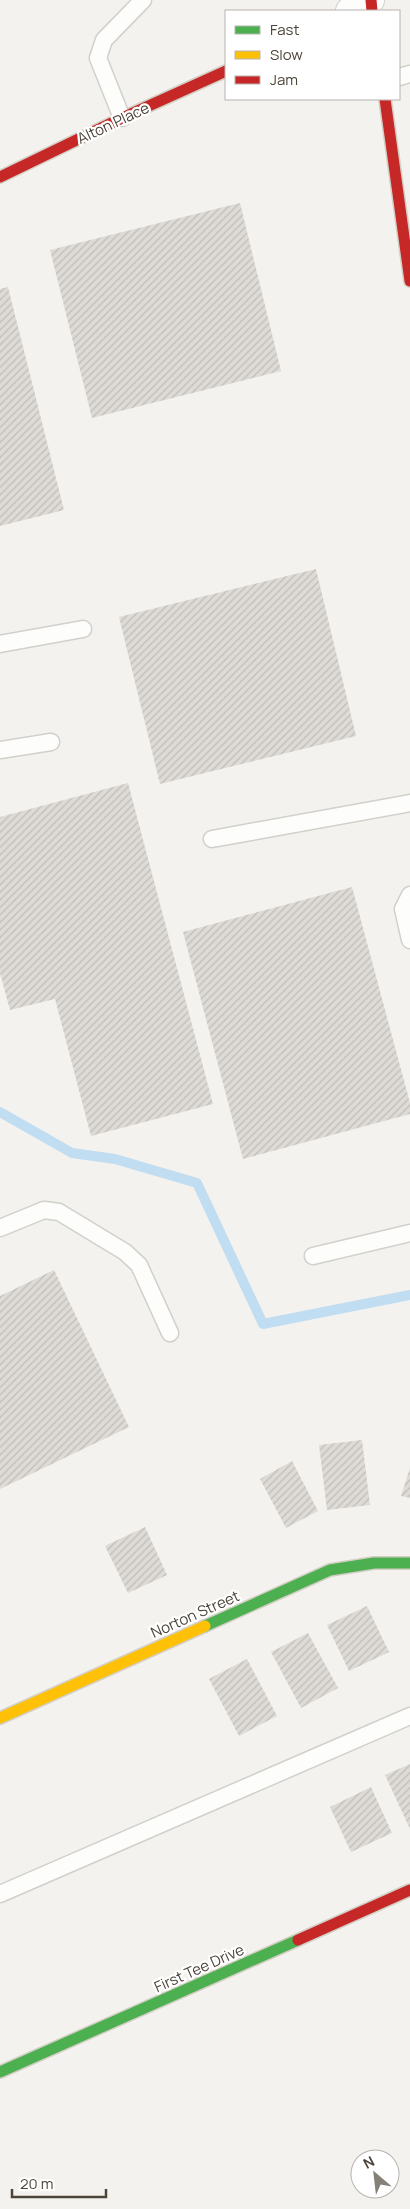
<svg xmlns="http://www.w3.org/2000/svg" width="410" height="2209" viewBox="0 0 410 2209" font-family="Manrope,sans-serif">
  <defs>
    <pattern id="building-hatch" width="6" height="6" patternUnits="userSpaceOnUse" patternTransform="scale(1.25)"><rect width="6" height="6" fill="#dedbd6"/><path d="M-1 1l2-2M0 6l6-6M5 7l2-2" fill="none" stroke="#c0bdb8"/></pattern>
  </defs>
  <rect width="100%" height="100%" fill="#f4f2ee"/>
  <g fill="none" stroke-linecap="round" stroke-linejoin="round">
    <polyline stroke="#c0ddf1" stroke-width="10" points="0,1112 72,1153 115,1159 197,1183 263,1324 410,1295"/>
  </g>
  <g fill="url(#building-hatch)">
    <polygon points="240,203 281,371 92,418 50,250"/>
    <polygon points="8,287 64,510 0,526 0,289"/>
    <polygon points="316,569 356,736 160,784 119,617"/>
    <polygon points="128,783 213,1104 91,1136 55,999 10,1010 0,973 0,817"/>
    <polygon points="352,887 410,1103 410,1114 243,1159 183,932"/>
    <polygon points="54,1270 129,1427 0,1489 0,1296"/>
    <polygon points="362,1440 370,1505 327,1510 319,1445"/>
    <polygon points="292,1461 318,1511 286,1528 260,1479"/>
    <polygon points="410,1468 410,1498 401,1496"/>
    <polygon points="145,1527 167,1575 128,1593 105,1546"/>
    <polygon points="367,1606 389,1652 349,1671 327,1625"/>
    <polygon points="308,1633 338,1688 301,1708 271,1652"/>
    <polygon points="247,1659 277,1716 239,1736 209,1679"/>
    <polygon points="410,1764 410,1829 385,1775"/>
    <polygon points="371,1787 392,1833 351,1852 330,1807"/>
  </g>
  <g fill="none" stroke-linecap="round" stroke-linejoin="round">
    <g stroke="#d2d0cb" stroke-width="19">
      <g id="lane">
        <polyline points="399,77 410,74"/>
        <polyline points="122,118 98,58 104,40 143,0"/>
        <polyline points="0,644 83,629"/>
        <polyline points="0,750 51,742"/>
        <polyline points="212,839 410,803"/>
        <polyline points="410,895 403,909 410,940"/>
        <polyline points="0,1228 44,1210 59,1212 125,1252 139,1265 170,1333"/>
        <polyline points="313,1256 410,1233"/>
        <polyline points="0,1894 410,1716"/>
      </g>
    </g>
    <g stroke="#d2d0cb" stroke-width="30">
      <polyline id="street" points="350,11 370,0"/>
    </g>
    <g stroke="#d3cfc5" stroke-width="14">
      <g id="fast">
        <polyline points="205,1626 330,1570 374,1563 410,1563"/>
        <polyline points="0,2072 298,1940"/>
      </g>
    </g>
    <g stroke="#d3cfc5" stroke-width="14">
      <polyline id="slow" points="0,1718 205,1626"/>
    </g>
    <g stroke="#d3cfc5" stroke-width="14">
      <g id="jam">
        <polyline points="371,0 372,11"/>
        <polyline points="385,99 410,281"/>
        <polyline points="0,177 122,118 226,71"/>
        <polyline points="298,1940 410,1890"/>
      </g>
    </g>
    <use href="#lane" stroke="#fdfdfc" stroke-width="16"/>
    <use href="#street" stroke="#fdfdfc" stroke-width="28"/>
    <use href="#fast" stroke="#4caf50" stroke-width="11"/>
    <use href="#slow" stroke="#ffc107" stroke-width="11"/>
    <use href="#jam" stroke="#c62828" stroke-width="11"/>
  </g>
  <g text-anchor="middle" dominant-baseline="central" stroke-width="4.5" stroke-linejoin="round" paint-order="stroke">
    <g font-size="15" fill="#4b4439" stroke="#fff">
      <text transform="translate(113 123) rotate(-25)">Alton Place</text>
      <text transform="translate(195 1614) rotate(-24)">Norton Street</text>
      <text transform="translate(199 1968) rotate(-24)">First Tee Drive</text>
    </g>
  </g>
  <rect x="225" y="10" width="175" height="90" fill="#ffffff" stroke="#b7b4b0"/>
  <rect x="235" y="26" width="25" height="8" fill="#4caf50" stroke="#b7b4b0"/>
  <text x="270" y="35" font-size="15" fill="#4b4439">Fast</text>
  <rect x="235" y="51" width="25" height="8" fill="#ffc107" stroke="#b7b4b0"/>
  <text x="270" y="60" font-size="15" fill="#4b4439">Slow</text>
  <rect x="235" y="76" width="25" height="8" fill="#c62828" stroke="#b7b4b0"/>
  <text x="270" y="85" font-size="15" fill="#4b4439">Jam</text>
  <g transform="translate(375 2174) rotate(332)"><circle r="24" fill="#ffffff" stroke="#b7b4b0"/>
  <path d="M0-4L9 19L0 12L-9 19Z" fill="#868178"/>
  <text y="-8" font-size="14" font-weight="bold" text-anchor="middle" fill="#4b4439">N</text>
  </g>
  <path d="M12 2189v8h94v-8" fill="none" stroke="#4b4439" stroke-width="2.5"/>
  <text x="20" y="2189" font-size="15" fill="#4b4439" stroke="#ffffff" stroke-width="4" paint-order="stroke">20 m</text>
</svg>
